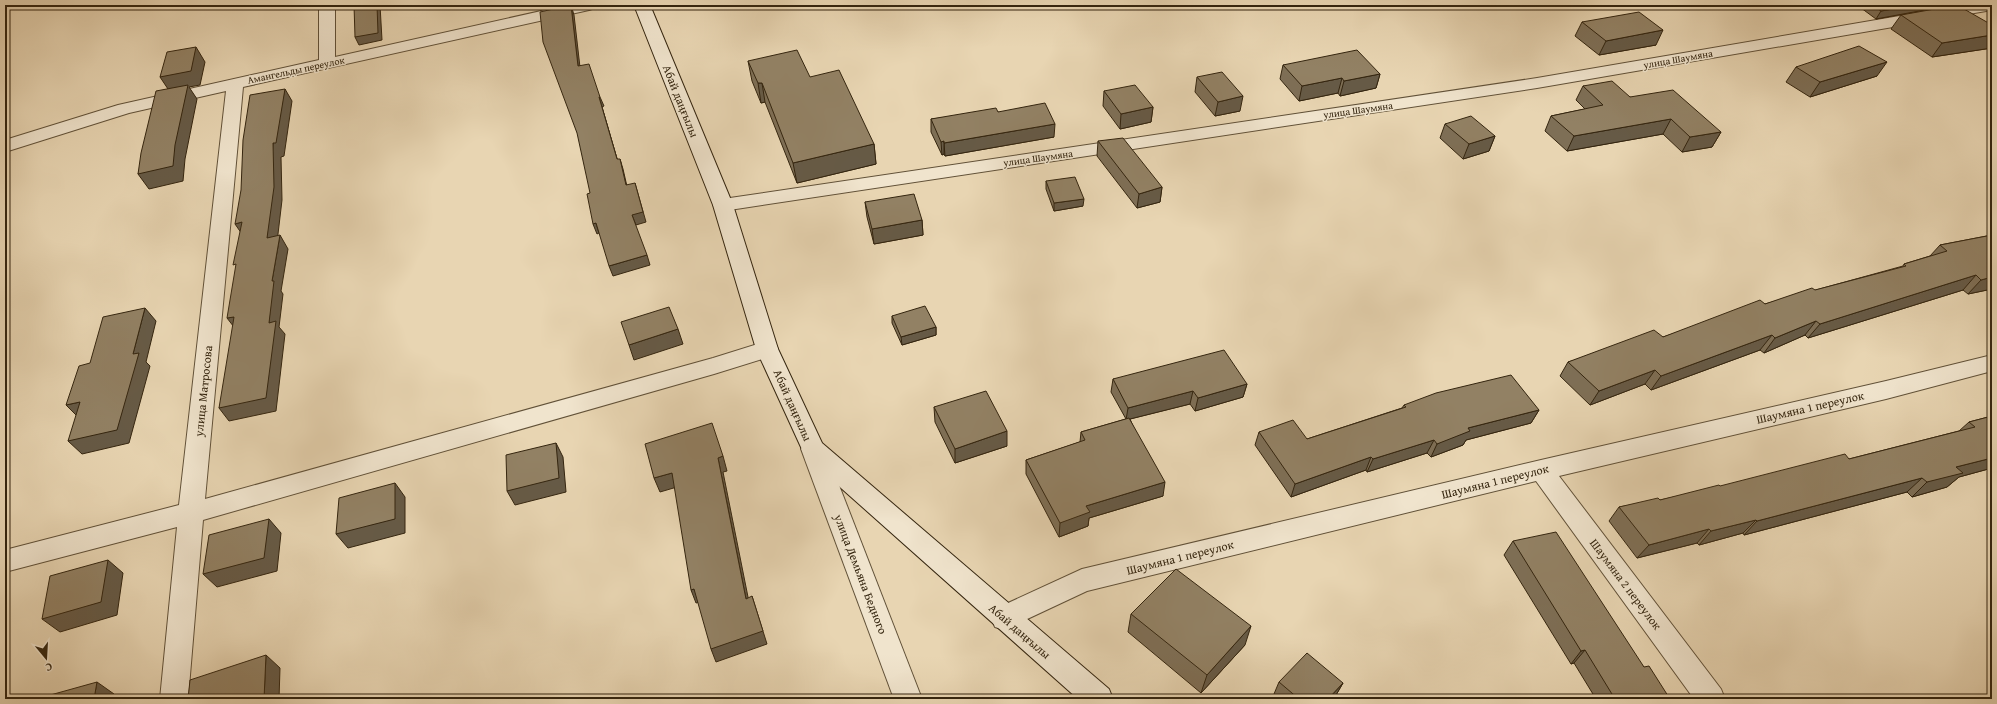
<svg xmlns="http://www.w3.org/2000/svg" width="1997" height="704" viewBox="0 0 1997 704" font-family="'Gentium Book Plus',serif">
  <rect width="100%" height="100%" fill="#e8d5b2"/>
  <filter id="stains"><feTurbulence type="fractalNoise" baseFrequency=".005" numOctaves="4"/><feColorMatrix values="0 0 0 0 .2 0 0 0 0 .09 0 0 0 0 .02 0 0 0 .5 -.17"/></filter>
  <radialGradient id="worn" r=".72"><stop offset=".6" stop-color="#630" stop-opacity="0"/><stop offset="1" stop-color="#630" stop-opacity=".3"/></radialGradient>
  <g fill="none" stroke-linecap="round" stroke-linejoin="round">
    <g stroke="#615138" stroke-width="2">
      <g id="street">
        <polygon points="319,5 335,5 335,57 568,5 597,5 595,8 589,10 243,87 205,499 713,358 767,341 775,343 778,349 775,355 714,374 203,520 188,699 160,699 177,527 5,572 5,550 179,505 226,91 129,113 5,152 5,140 118,105 319,60"/>
        <polygon points="1964,5 1992,5 1992,10 1537,88 723,211 716,209 713,205 716,201 723,199 1537,78"/>
        <polygon points="1992,355 1992,371 1886,399 1559,476 1721,689 1725,699 1694,699 1536,481 1087,591 1004,630 995,627 991,618 995,609 1082,569 1541,460 1886,381"/>
        <polygon points="813,439 821,442 825,449 922,699 894,699 801,449 805,442"/>
      </g>
    </g>
    <g stroke="#34250f" stroke-width="2">
      <polygon id="secondary" points="634,5 650,5 733,205 778,349 822,443 1109,689 1113,699 1078,699 805,456 756,349 713,205"/>
    </g>
    <use href="#street" fill="#f0e4cd" fill-rule="evenodd"/>
    <use href="#secondary" fill="#f0e4cd" fill-rule="evenodd"/>
  </g>
  <g fill="#7e6f56" stroke="#34250f">
    <polygon points="1857,5 1933,5 1930,9 1876,19"/>
    <polygon points="1901,15 1992,25 1992,48 1932,57 1891,29"/>
    <polygon points="1582,22 1656,45 1599,55 1575,36"/>
    <polygon points="748,61 874,144 876,164 797,183 765,102 761,103 752,81"/>
    <polygon points="1283,65 1380,74 1376,88 1340,96 1338,93 1299,101 1280,79"/>
    <polygon points="1796,67 1877,76 1810,97 1786,82"/>
    <polygon points="1197,77 1240,111 1215,116 1195,92"/>
    <polygon points="1583,86 1630,97 1721,132 1712,147 1682,152 1663,134 1567,151 1545,131 1551,116 1585,109 1576,100"/>
    <polygon points="1104,91 1153,107 1151,122 1120,129 1103,106"/>
    <polygon points="998,112 1054,137 945,156 944,154 942,155 931,132 931,119"/>
    <polygon points="1445,124 1495,136 1489,151 1463,159 1440,138"/>
    <polygon points="1098,141 1162,187 1160,202 1137,208 1097,156"/>
    <polygon points="1046,181 1083,206 1054,211 1046,189"/>
    <polygon points="865,202 922,220 923,235 874,244 867,217"/>
    <polygon points="1992,235 1992,289 1968,294 1963,290 1808,338 1805,335 1764,353 1760,350 1651,390 1645,384 1590,405 1560,376 1568,362 1663,337 1765,304 1903,266 1904,264 1930,256 1940,245"/>
    <polygon points="892,316 936,327 936,335 902,345 892,323"/>
    <polygon points="1113,379 1247,384 1243,397 1195,411 1190,404 1130,419 1163,496 1089,518 1088,526 1059,537 1026,474 1026,460 1080,442 1081,432 1126,419 1111,392"/>
    <polygon points="1404,405 1539,410 1531,423 1466,440 1463,445 1431,457 1427,453 1367,472 1366,470 1291,497 1255,445 1259,432 1307,439 1402,408"/>
    <polygon points="934,407 1007,446 955,463 935,422"/>
    <polygon points="1992,416 1992,468 1959,477 1947,487 1912,497 1907,492 1744,535 1743,533 1699,545 1697,543 1637,558 1609,521 1619,507 1660,500 1849,459 1959,431 1969,422"/>
    <polygon points="1513,541 1644,667 1670,699 1596,699 1574,663 1571,664 1504,555"/>
    <polygon points="1131,614 1245,645 1201,693 1128,632"/>
    <polygon points="1279,682 1343,683 1336,695 1333,699 1280,699 1274,694"/>
  </g>
  <g fill="#665a46" stroke="#34250f">
    <polygon points="377,5 380,5 382,40 359,45 355,37"/>
    <polygon points="538,5 565,5 540,10"/>
    <polygon points="571,5 574,15 581,76 578,66"/>
    <polygon points="1917,5 1933,5 1930,9 1876,19 1881,11"/>
    <polygon points="1663,30 1656,45 1599,55 1606,41"/>
    <polygon points="1992,35 1992,48 1932,57 1942,43"/>
    <polygon points="196,47 205,62 200,85 189,87 197,99 185,159 183,181 149,189 138,174 170,92 160,77"/>
    <polygon points="1887,62 1877,76 1810,97 1820,82"/>
    <polygon points="1380,74 1376,88 1340,96 1344,81"/>
    <polygon points="1342,78 1338,93 1299,101 1302,86"/>
    <polygon points="758,83 762,83 765,102 761,103"/>
    <polygon points="285,89 292,101 284,156 281,157 282,200 276,251 267,238 273,143"/>
    <polygon points="1243,96 1240,111 1215,116 1218,102"/>
    <polygon points="599,97 600,97 604,106 602,107 620,169"/>
    <polygon points="1153,107 1151,122 1120,129 1121,114"/>
    <polygon points="1671,119 1663,134 1567,151 1574,136"/>
    <polygon points="1055,124 1054,137 945,156 944,143"/>
    <polygon points="1721,132 1712,147 1682,152 1690,137"/>
    <polygon points="1495,136 1489,151 1463,159 1469,144"/>
    <polygon points="944,141 944,154 942,155 941,142"/>
    <polygon points="874,144 876,164 797,183 793,163"/>
    <polygon points="620,159 623,169 629,195 626,185"/>
    <polygon points="635,183 646,222 636,225 632,215"/>
    <polygon points="1162,187 1160,202 1137,208 1139,194"/>
    <polygon points="1084,199 1083,206 1054,211 1054,203"/>
    <polygon points="922,220 923,235 874,244 872,229"/>
    <polygon points="242,222 244,237 235,224"/>
    <polygon points="596,223 599,233 597,234 593,224"/>
    <polygon points="280,235 288,249 281,291 283,294 279,327 285,334 276,411 229,421 219,408 269,323 272,281"/>
    <polygon points="647,255 650,265 613,276 609,266"/>
    <polygon points="1976,275 1963,290 1808,338 1820,324"/>
    <polygon points="1992,277 1992,289 1968,294 1981,280"/>
    <polygon points="145,308 156,321 146,362 150,366 129,443 82,454 68,441 133,354"/>
    <polygon points="234,317 237,331 227,318"/>
    <polygon points="1816,321 1805,335 1764,353 1775,338"/>
    <polygon points="936,327 936,335 902,345 901,337"/>
    <polygon points="678,329 683,344 634,360 629,345"/>
    <polygon points="1772,335 1760,350 1651,390 1661,376"/>
    <polygon points="1655,370 1645,384 1590,405 1599,391"/>
    <polygon points="1247,384 1243,397 1195,411 1198,398"/>
    <polygon points="1193,391 1190,404 1126,420 1128,408"/>
    <polygon points="80,402 79,418 66,405"/>
    <polygon points="1539,410 1531,423 1466,440 1463,445 1431,457 1437,444 1468,428"/>
    <polygon points="1007,431 1007,446 955,463 955,449"/>
    <polygon points="1434,440 1427,453 1367,472 1373,459"/>
    <polygon points="556,443 563,457 566,492 515,505 507,491"/>
    <polygon points="723,456 727,471 723,472 751,612 746,599 718,458"/>
    <polygon points="1371,457 1366,470 1291,497 1295,484"/>
    <polygon points="1992,458 1992,468 1959,477 1947,487 1912,497 1927,482 1956,467"/>
    <polygon points="672,473 677,487 660,492 654,478"/>
    <polygon points="1922,478 1907,492 1744,535 1757,521"/>
    <polygon points="1165,482 1163,496 1089,518 1088,526 1059,537 1060,523 1086,506"/>
    <polygon points="395,483 405,497 405,533 348,548 336,534"/>
    <polygon points="269,519 281,533 277,571 217,587 203,574"/>
    <polygon points="1756,520 1743,533 1699,545 1711,531"/>
    <polygon points="1709,529 1697,543 1637,558 1649,545"/>
    <polygon points="108,560 123,573 117,615 60,632 42,619"/>
    <polygon points="694,589 700,602 696,603 691,590"/>
    <polygon points="752,596 767,644 716,662 711,649"/>
    <polygon points="1251,626 1245,645 1201,693 1207,675"/>
    <polygon points="1585,650 1574,663 1571,664 1581,651"/>
    <polygon points="266,655 280,668 279,699 264,699"/>
    <polygon points="97,682 114,694 113,699 94,699"/>
    <polygon points="1343,683 1336,695 1333,699 1328,699"/>
  </g>
  <g fill="#928164" stroke="#34250f">
    <polygon points="354,5 377,5 378,33 355,37"/>
    <polygon points="571,5 578,66 589,64 600,97 599,97 617,159 620,159 626,185 635,183 643,212 632,215 647,255 609,266 596,223 593,224 587,194 590,193 577,133 543,42 540,12"/>
    <polygon points="1872,5 1917,5 1881,11"/>
    <polygon points="1957,5 1992,25 1992,35 1942,43 1901,15"/>
    <polygon points="1639,12 1663,30 1606,41 1582,22"/>
    <polygon points="1859,46 1887,62 1820,82 1796,67"/>
    <polygon points="196,47 191,71 160,77 167,52"/>
    <polygon points="797,50 810,77 839,70 874,144 793,163 762,83 758,83 748,61"/>
    <polygon points="1357,50 1380,74 1344,81 1342,78 1302,86 1283,65"/>
    <polygon points="1222,72 1243,96 1218,102 1197,77"/>
    <polygon points="1612,81 1630,97 1673,90 1721,132 1690,137 1671,119 1574,136 1551,116 1603,105 1583,86"/>
    <polygon points="188,85 175,145 173,166 138,174 141,153 156,91"/>
    <polygon points="1135,85 1153,107 1121,114 1104,91"/>
    <polygon points="285,89 276,143 273,143 274,187 267,238 280,235 272,281 274,281 269,323 276,321 266,398 219,408 234,317 227,318 236,264 233,265 242,222 235,224 241,190 243,140 250,95"/>
    <polygon points="1045,103 1055,124 944,143 944,141 941,142 931,119 996,108 998,112"/>
    <polygon points="1471,116 1495,136 1469,144 1445,124"/>
    <polygon points="1123,138 1162,187 1139,194 1098,141"/>
    <polygon points="1075,177 1084,199 1054,203 1046,181"/>
    <polygon points="914,194 922,220 872,229 865,202"/>
    <polygon points="1992,235 1992,277 1981,280 1976,275 1820,324 1816,321 1775,338 1772,335 1661,376 1655,370 1599,391 1568,362 1654,330 1663,337 1760,300 1765,304 1812,288 1815,290 1906,266 1904,264 1947,251 1940,245"/>
    <polygon points="925,306 936,327 901,337 892,316"/>
    <polygon points="669,307 678,329 629,345 621,322"/>
    <polygon points="145,308 133,354 139,353 117,430 68,441 80,402 66,405 79,366 90,363 103,317"/>
    <polygon points="1224,350 1247,384 1198,398 1193,391 1128,408 1113,379"/>
    <polygon points="1511,375 1539,410 1468,428 1470,431 1437,444 1434,440 1373,459 1371,457 1295,484 1259,432 1293,420 1307,439 1406,407 1404,405 1436,393"/>
    <polygon points="986,391 1007,431 955,449 934,407"/>
    <polygon points="1992,416 1992,458 1956,467 1963,473 1927,482 1922,478 1757,521 1756,520 1711,531 1709,529 1649,545 1619,507 1658,498 1660,500 1719,485 1720,486 1845,454 1849,459 1975,427 1969,422"/>
    <polygon points="1129,418 1165,482 1086,506 1090,512 1060,523 1026,460 1085,440 1081,432"/>
    <polygon points="712,423 723,456 718,458 746,599 752,596 763,631 711,649 694,589 691,590 672,473 654,478 645,444"/>
    <polygon points="556,443 559,478 507,491 506,455"/>
    <polygon points="395,483 395,519 336,534 339,498"/>
    <polygon points="269,519 264,558 203,574 209,535"/>
    <polygon points="1556,532 1644,667 1649,666 1670,699 1615,699 1585,650 1581,651 1513,541"/>
    <polygon points="108,560 101,602 42,619 50,576"/>
    <polygon points="1176,569 1251,626 1207,675 1131,614"/>
    <polygon points="1307,653 1343,683 1328,699 1299,699 1279,682"/>
    <polygon points="266,655 264,699 188,699 190,680"/>
    <polygon points="97,682 94,699 36,699"/>
    <polygon points="1027,695 1029,699 1015,699"/>
  </g>
  <g text-anchor="middle" dominant-baseline="central" stroke-width="3" stroke-linejoin="round" paint-order="stroke">
    <g font-size="10" fill="#34250f" stroke="#f0e4cd">
      <text transform="translate(1678 59) rotate(-10)">улица Шаумяна</text>
      <text transform="translate(296 70) rotate(-12)">Амангельды переулок</text>
      <text transform="translate(1358 110) rotate(-8)">улица Шаумяна</text>
      <text transform="translate(1038 158) rotate(-8)">улица Шаумяна</text>
    </g>
    <g font-size="12" fill="#34250f" stroke="#f0e4cd">
      <text transform="translate(681 101) rotate(68)">Абай даңғылы</text>
      <text transform="translate(203 391) rotate(-84)">улица Матросова</text>
      <text transform="translate(793 405) rotate(66)">Абай даңғылы</text>
      <text transform="translate(1810 407) rotate(-13)">Шаумяна 1 переулок</text>
      <text transform="translate(1495 481) rotate(-14)">Шаумяна 1 переулок</text>
      <text transform="translate(1180 557) rotate(-14)">Шаумяна 1 переулок</text>
      <text transform="translate(861 574) rotate(69)">улица Демьяна Бедного</text>
      <text transform="translate(1626 584) rotate(53)">Шаумяна 2 переулок</text>
      <text transform="translate(1020 631) rotate(41)">Абай даңғылы</text>
    </g>
  </g>
  <rect width="1997" height="704" fill="none" stroke="#e8d5b2" stroke-width="20"/>
  <rect x="6" y="6" width="1985" height="692" fill="none" stroke="#34250f" stroke-width="2"/>
  <rect x="10" y="10" width="1977" height="684" fill="none" stroke="#34250f"/>
  <g transform="translate(46 658) rotate(162)" stroke="#f0e4cd" stroke-width="3" paint-order="stroke">
  <path d="M0-3L7 15L0 10L-7 15Z" fill="#34250f"/>
  <text y="-6" font-size="11" font-weight="bold" text-anchor="middle" fill="#34250f">С</text>
  </g>
  <rect width="100%" height="100%" filter="url(#stains)"/>
  <rect width="100%" height="100%" fill="url(#worn)"/>
</svg>
